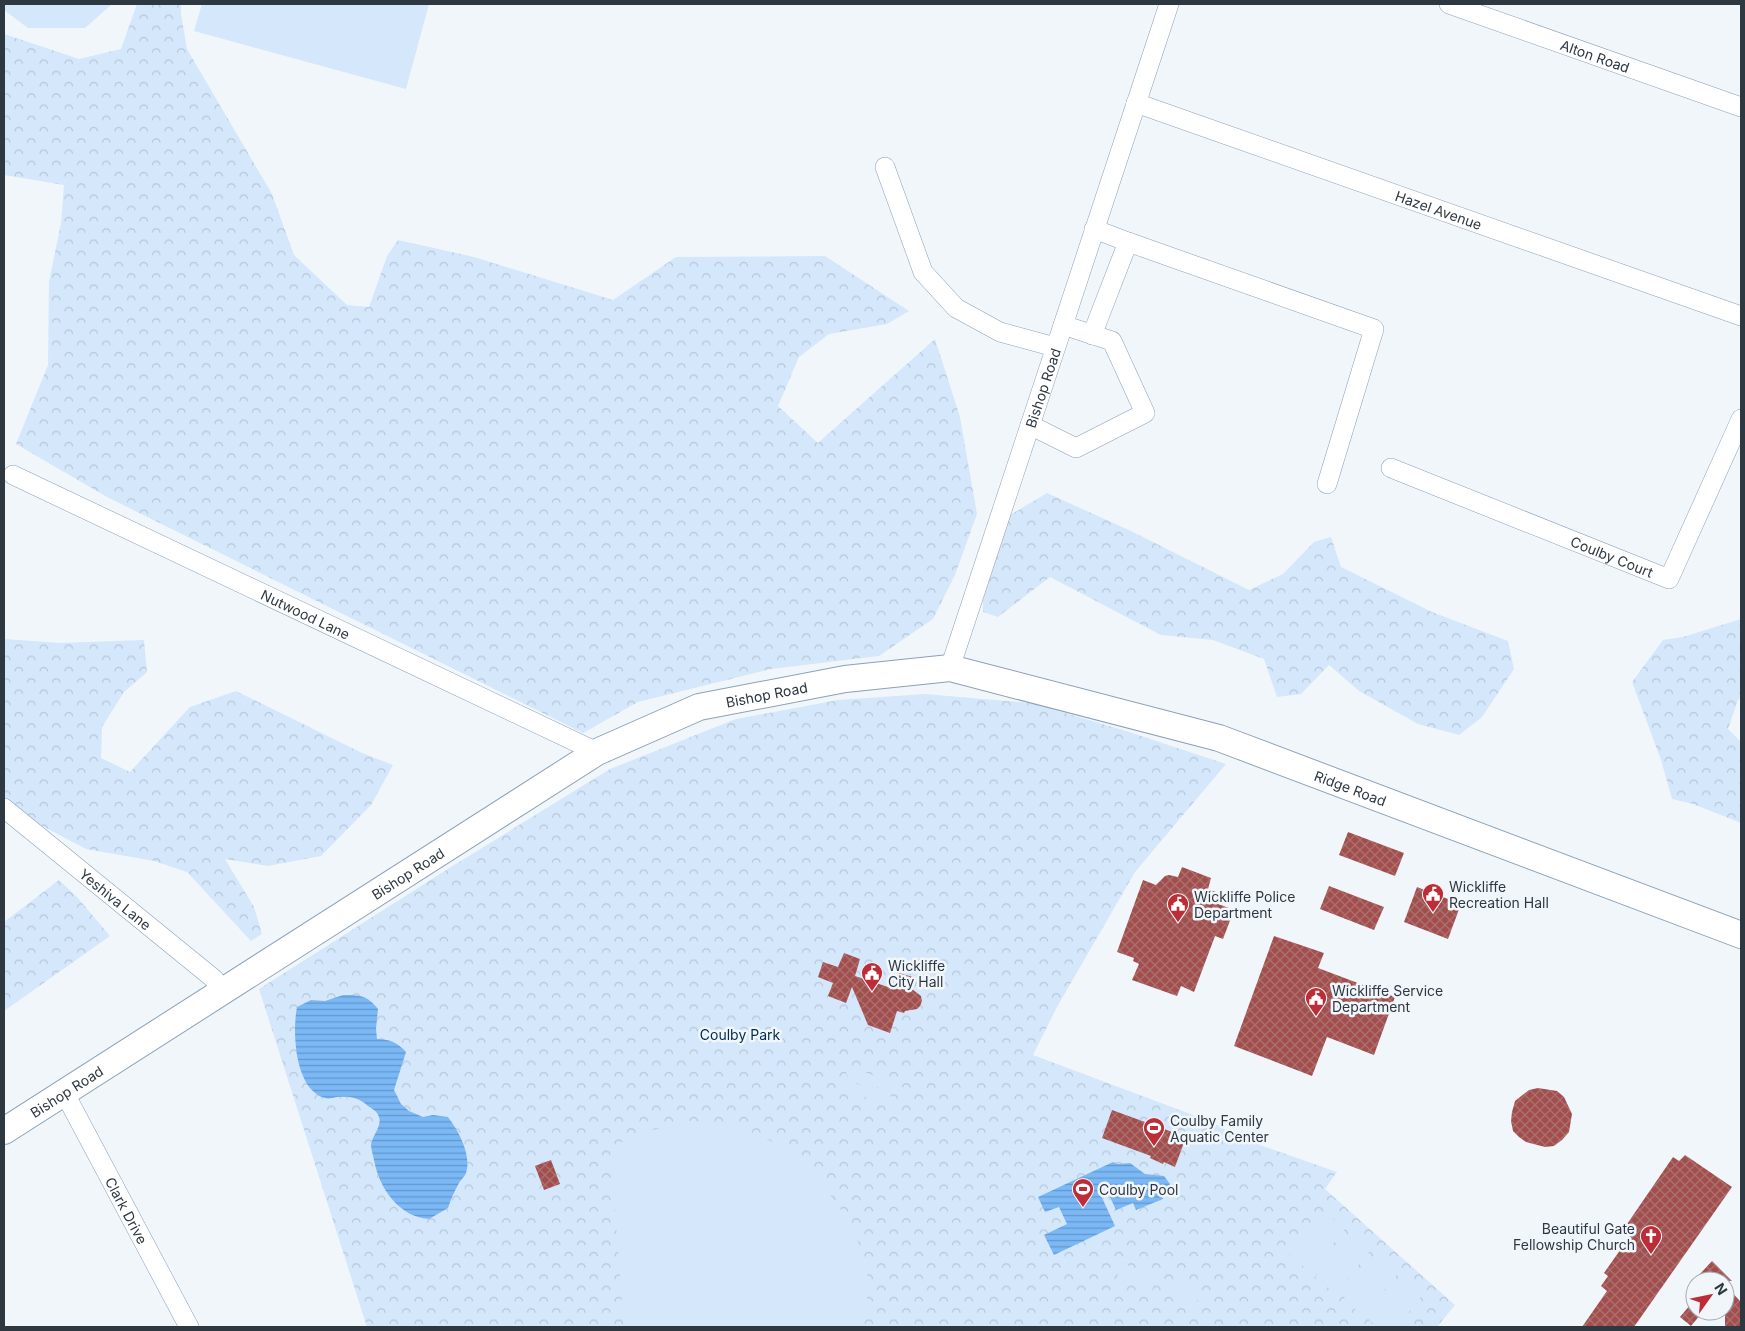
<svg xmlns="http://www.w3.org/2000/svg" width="1745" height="1331" viewBox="0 0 1745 1331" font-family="Inter,sans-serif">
  <defs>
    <pattern id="forest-crowns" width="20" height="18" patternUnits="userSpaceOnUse" patternTransform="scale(1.25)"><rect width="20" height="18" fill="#d4e7fb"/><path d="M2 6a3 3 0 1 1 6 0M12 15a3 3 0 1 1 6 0" fill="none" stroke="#b6c7d8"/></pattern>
    <pattern id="water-rules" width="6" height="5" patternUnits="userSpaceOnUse" patternTransform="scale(1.25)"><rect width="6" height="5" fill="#7ab8f6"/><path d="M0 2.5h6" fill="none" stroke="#6497c9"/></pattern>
    <pattern id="building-cross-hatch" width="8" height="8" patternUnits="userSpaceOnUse" patternTransform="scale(1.25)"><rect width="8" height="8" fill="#a24e4d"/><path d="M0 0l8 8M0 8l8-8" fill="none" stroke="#ab7171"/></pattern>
  </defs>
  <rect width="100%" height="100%" fill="#f1f6fb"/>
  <g fill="url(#forest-crowns)">
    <polygon points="137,4 181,4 181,14 187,49 272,194 294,255 347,305 369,307 387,256 398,240 474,257 613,300 676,257 825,256 909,311 887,324 829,334 799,357 778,406 818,443 935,339 960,417 977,514 955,575 933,619 879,656 771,669 638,702 583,733 107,497 16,444 48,365 49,282 61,223 64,185 4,175 4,34 79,59 121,49"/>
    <polygon points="1047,493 1131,531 1249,590 1283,574 1314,542 1331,537 1341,567 1432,612 1508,641 1514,669 1482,717 1459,735 1418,724 1359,691 1329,665 1301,694 1277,697 1264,659 1213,640 1161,635 1050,577 998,617 983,612 983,599 1010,515"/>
    <polygon points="1741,619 1741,698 1738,700 1728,729 1741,742 1741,823 1693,804 1672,799 1661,760 1632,682 1663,640 1683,637"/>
    <polygon points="4,639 61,643 144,640 147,672 124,692 102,727 101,758 130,772 190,707 236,691 362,753 393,765 371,805 321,856 268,866 225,859 254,907 262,934 251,941 187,872 154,861 86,849 29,819 4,797"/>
    <polygon points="925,694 1031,703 1126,731 1226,764 1135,872 1057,1007 1033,1055 1209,1121 1246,1140 1337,1172 1325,1189 1455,1305 1437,1327 367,1327 259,989 451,867 610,769 736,719 838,700"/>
    <polygon points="59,880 77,897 110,936 4,1011 4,922"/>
  </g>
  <g fill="#d4e7fb">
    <polygon points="4,4 112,4 85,28 28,28 4,10"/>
    <polygon points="202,4 429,4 406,89 194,31"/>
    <polygon points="849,1066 903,1087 900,1096 846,1075"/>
    <polygon points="844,1079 898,1099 895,1108 841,1088"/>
    <polygon points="689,1121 727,1125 798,1151 854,1228 869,1281 864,1327 624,1327 610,1147 653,1130"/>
    <polygon points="1325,1212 1345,1229 1310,1272 1289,1255"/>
    <polygon points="1351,1233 1371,1250 1335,1293 1315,1277"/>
    <polygon points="1379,1255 1399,1272 1363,1316 1343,1299"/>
    <polygon points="1122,1263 1156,1276 1152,1291 1117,1278"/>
    <polygon points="1404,1276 1424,1293 1397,1327 1378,1327 1369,1320"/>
    <polygon points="1176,1282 1201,1291 1195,1307 1171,1298"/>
  </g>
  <g fill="url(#water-rules)">
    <path d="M 343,995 C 360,995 367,995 378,1009 L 376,1029 L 377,1039 C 389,1039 397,1042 406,1052 L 394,1090 L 401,1104 L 409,1111 L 423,1117 L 433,1115 L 448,1117 C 458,1130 472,1155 466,1173 C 465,1176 461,1180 459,1183 C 454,1192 451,1199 448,1208 L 429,1219 C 399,1217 379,1188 374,1160 C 373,1155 371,1149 371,1145 C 372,1134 385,1125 377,1113 C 375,1110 371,1108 368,1106 C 358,1097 350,1096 337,1097 C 333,1098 328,1099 325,1098 C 295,1090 292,1033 297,1007 L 311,1000 L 325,1001 Z"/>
    <polygon points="1113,1162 1118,1164 1130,1163 1145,1174 1164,1176 1170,1184 1168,1191 1162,1196 1163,1199 1136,1210 1133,1203 1116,1210 1105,1186 1098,1189 1115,1226 1054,1255 1044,1235 1067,1224 1059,1207 1045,1212 1038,1197"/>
  </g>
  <g fill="url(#building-cross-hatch)">
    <polygon points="1348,832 1404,853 1395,876 1339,855"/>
    <polygon points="1182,867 1211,878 1208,889 1216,892 1213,902 1234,910 1223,939 1215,936 1194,992 1181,986 1177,996 1132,980 1139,964 1133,961 1134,958 1117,952 1143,880 1156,885 1165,876 1169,875 1178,877"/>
    <polygon points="1329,886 1384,907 1374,930 1320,909"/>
    <polygon points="1417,887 1461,904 1448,939 1404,922"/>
    <polygon points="1274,936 1324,953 1318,968 1395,997 1374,1055 1327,1037 1312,1076 1234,1046"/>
    <polygon points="844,953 860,959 855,976 894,989 899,973 916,978 912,989 921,996 922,1001 920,1006 917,1009 905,1011 904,1013 897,1011 890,1033 868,1025 852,987 846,1003 828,996 833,983 818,977 823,962 838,967"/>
    <polygon points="1538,1088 1557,1091 1564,1097 1572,1114 1569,1132 1562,1140 1554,1146 1545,1147 1526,1142 1519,1137 1513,1131 1511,1121 1512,1112 1515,1101 1529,1090"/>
    <polygon points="1112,1110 1186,1137 1175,1167 1164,1162 1163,1164 1150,1158 1151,1156 1102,1138"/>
    <polygon points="1685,1155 1732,1187 1634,1327 1582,1327 1607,1291 1601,1286 1608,1276 1604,1273 1630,1236 1627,1234 1629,1230 1625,1227 1673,1157 1679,1161"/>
    <polygon points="551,1160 560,1184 544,1190 535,1166"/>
    <polygon points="1712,1261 1732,1281 1707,1281 1700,1274"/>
    <polygon points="1725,1285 1741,1302 1741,1327 1725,1327"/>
    <polygon points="1690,1305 1695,1309 1695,1311 1701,1314 1691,1326 1680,1317"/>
  </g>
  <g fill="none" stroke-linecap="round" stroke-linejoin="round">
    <g stroke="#8ba1b9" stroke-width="20">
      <g id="street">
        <path id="s1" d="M 1449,4 L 1741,107"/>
        <path id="s2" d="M 1136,103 L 1741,316"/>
        <polyline points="885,167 923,272 956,308 1000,332 1055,347"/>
        <polyline points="1094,229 1128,242"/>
        <polyline points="1092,335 1128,242 1374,329 1327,484"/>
        <polyline points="1030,425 1076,448 1145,413 1112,341 1063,325"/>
        <path id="s3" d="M 1391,468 L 1669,579 L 1741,419"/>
        <path id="s4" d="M 13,475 L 597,752"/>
        <path id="s5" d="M 950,668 L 1169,4"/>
        <path id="s6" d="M 4,808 L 214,979 L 222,993"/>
        <path id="s7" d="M 64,1092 L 189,1327"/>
      </g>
    </g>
    <g stroke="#8ba1b9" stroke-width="28">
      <g id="secondary">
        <path id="s8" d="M 4,1131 L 597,752 L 699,707 L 845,679 L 950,668 L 1219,738 L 1741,935"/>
      </g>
    </g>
    <use href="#street" stroke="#fff" stroke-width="19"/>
    <use href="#secondary" stroke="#fff" stroke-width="26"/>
  </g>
  <defs>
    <g id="civic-pin" transform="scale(1.125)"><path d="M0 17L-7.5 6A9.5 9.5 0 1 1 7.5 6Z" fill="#bd2d37" stroke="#f1f6fb"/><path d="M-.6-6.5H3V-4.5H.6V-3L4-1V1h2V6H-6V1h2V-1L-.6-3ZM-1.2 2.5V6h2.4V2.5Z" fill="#fff"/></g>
    <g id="stadium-pin" transform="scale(1.125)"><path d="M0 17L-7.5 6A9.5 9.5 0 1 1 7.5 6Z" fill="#bd2d37" stroke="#f1f6fb"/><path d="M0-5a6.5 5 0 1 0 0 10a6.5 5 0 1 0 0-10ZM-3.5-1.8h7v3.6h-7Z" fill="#fff"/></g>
    <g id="church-pin" transform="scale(1.125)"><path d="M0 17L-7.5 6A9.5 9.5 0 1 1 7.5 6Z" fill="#bd2d37" stroke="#f1f6fb"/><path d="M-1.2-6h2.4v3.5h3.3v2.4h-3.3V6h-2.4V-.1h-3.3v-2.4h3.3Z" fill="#fff"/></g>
  </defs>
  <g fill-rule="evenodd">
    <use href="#civic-pin" x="1433" y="894"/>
    <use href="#civic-pin" x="1178" y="904"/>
    <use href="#civic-pin" x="872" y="973"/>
    <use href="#civic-pin" x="1316" y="998"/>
    <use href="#stadium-pin" x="1154" y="1128"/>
    <use href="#stadium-pin" x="1083" y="1189"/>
    <use href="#church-pin" x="1651" y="1236"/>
  </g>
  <g text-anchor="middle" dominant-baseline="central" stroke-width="5" stroke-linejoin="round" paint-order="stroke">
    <g font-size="14" fill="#2e3841" stroke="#f1f6fb">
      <text stroke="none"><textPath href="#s1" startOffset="155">Alton Road</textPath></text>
      <text stroke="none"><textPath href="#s2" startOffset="321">Hazel Avenue</textPath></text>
      <text stroke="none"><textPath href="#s5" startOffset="295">Bishop Road</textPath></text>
      <text stroke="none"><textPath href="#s3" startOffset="238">Coulby Court</textPath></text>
      <text stroke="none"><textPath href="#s4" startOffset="324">Nutwood Lane</textPath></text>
      <text stroke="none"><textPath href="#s8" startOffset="884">Bishop Road</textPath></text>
      <text stroke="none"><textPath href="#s8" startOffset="1488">Ridge Road</textPath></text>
      <text stroke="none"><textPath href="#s8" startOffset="479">Bishop Road</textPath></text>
      <text stroke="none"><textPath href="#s6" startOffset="144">Yeshiva Lane</textPath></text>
      <text stroke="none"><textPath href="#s8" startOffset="74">Bishop Road</textPath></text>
      <text stroke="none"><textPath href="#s7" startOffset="134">Clark Drive</textPath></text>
    </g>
    <g font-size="14" fill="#2e3841" stroke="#f1f6fb" text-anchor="start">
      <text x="1449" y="886">Wickliffe<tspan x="1449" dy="16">Recreation Hall</tspan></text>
      <text x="1194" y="896">Wickliffe Police<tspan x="1194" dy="16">Department</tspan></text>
      <text x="888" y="965">Wickliffe<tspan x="888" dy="16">City Hall</tspan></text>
      <text x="1332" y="990">Wickliffe Service<tspan x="1332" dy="16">Department</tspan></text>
      <text x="1170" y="1120">Coulby Family<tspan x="1170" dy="16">Aquatic Center</tspan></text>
      <text x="1099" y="1189">Coulby Pool</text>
      <text x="1635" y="1228" text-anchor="end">Beautiful Gate<tspan x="1635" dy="16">Fellowship Church</tspan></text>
    </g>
    <g font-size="14" fill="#002c52" stroke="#f1f6fb">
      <text x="740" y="1034">Coulby Park</text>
    </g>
  </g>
  <rect width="1745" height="1331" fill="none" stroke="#2e3841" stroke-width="10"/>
  <g transform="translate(1710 1296) rotate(57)"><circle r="24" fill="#f1f6fb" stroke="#a3aab1"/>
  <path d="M0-4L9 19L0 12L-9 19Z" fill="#bd2d37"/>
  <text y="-8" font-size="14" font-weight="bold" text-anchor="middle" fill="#2e3841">N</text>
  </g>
</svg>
